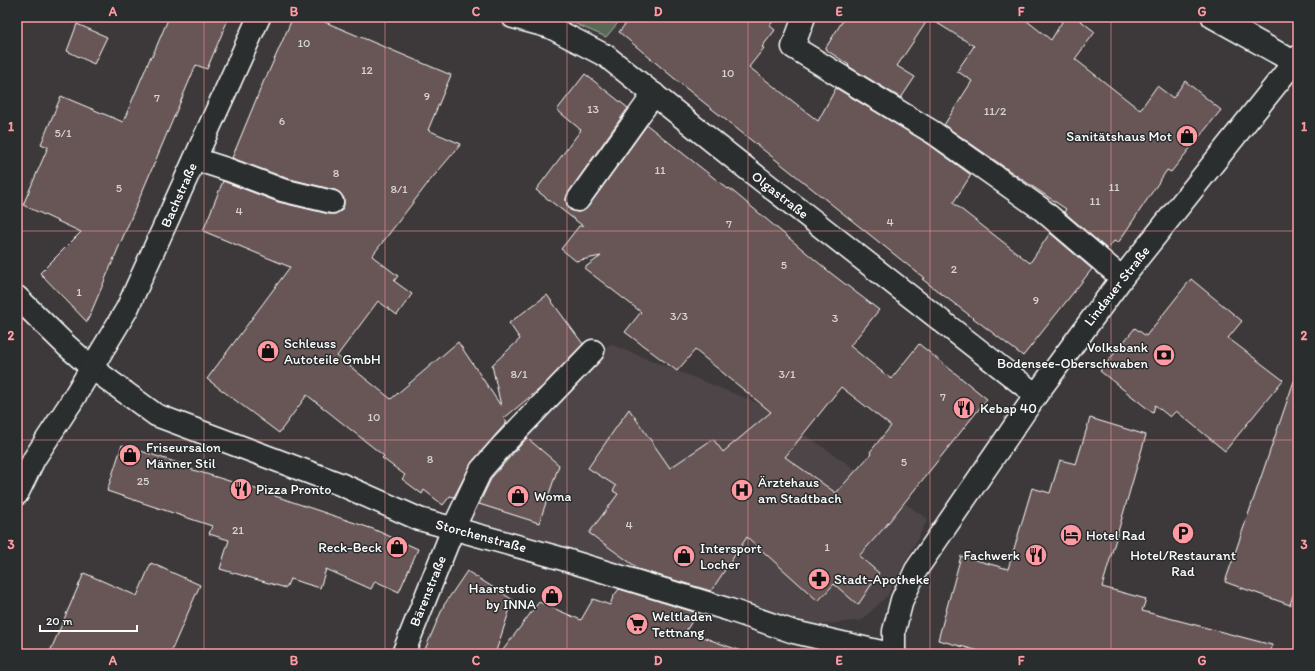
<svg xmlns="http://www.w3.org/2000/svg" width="1315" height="671" viewBox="0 0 1315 671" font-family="Itim,sans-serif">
  <rect width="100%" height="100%" fill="#3d393a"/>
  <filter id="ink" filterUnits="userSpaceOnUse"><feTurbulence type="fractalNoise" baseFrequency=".025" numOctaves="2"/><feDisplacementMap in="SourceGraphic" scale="8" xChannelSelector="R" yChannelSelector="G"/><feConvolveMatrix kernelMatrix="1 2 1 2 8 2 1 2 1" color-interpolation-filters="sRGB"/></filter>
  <g filter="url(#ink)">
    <polygon fill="#4e4546" points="610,344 760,404 928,519 887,596 862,620 817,625 467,521 483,478 516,437"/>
    <polygon fill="#576a54" stroke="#abb4aa" points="565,17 623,17 606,37 564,19"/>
    <g fill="#685555" stroke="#fff" fill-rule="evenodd">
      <polygon points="169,17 229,17 207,69 196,65 87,322 40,273 81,232 23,205 48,147 41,144 61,96 123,122 151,56 152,57"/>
      <polygon points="293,17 313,17 451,75 428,130 461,144 428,183 372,256 398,276 394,281 412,294 397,315 378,301 337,356 391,399 458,342 501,406 492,365 520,339 509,323 547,295 583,344 542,387 503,419 507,422 472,462 454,497 450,496 443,505 424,490 422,494 402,479 405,475 382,458 384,456 307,395 279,433 207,379 290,267 203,231 223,181 278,202 329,214 335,214 341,211 344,205 344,198 340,193 335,190 286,178 232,158 265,78 266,78"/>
      <polygon points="631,17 775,17 770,26 775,30 762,47 764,48 749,67 818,121 836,88 927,143 971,175 953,203 1030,263 1050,233 1092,269 1023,356 922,279 924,278 687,89 619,32"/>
      <polygon points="845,17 1022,17 1051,40 1065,17 1076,17 1095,32 1075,59 1140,110 1157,86 1173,98 1185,81 1221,110 1171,172 1167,170 1118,243 1114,241 1107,249 1064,212 1066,209 1023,180 944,125 972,81 957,71 974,46 929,18 897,66 915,77 901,98 848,66 849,65 825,49"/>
      <polygon points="77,24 107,37 94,64 67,51"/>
      <path d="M 585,74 L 628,108 L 568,193 L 566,199 L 567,205 L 570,210 L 577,212 L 583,211 L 588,207 L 647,125 L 728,189 L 729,188 L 832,274 L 879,310 L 850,346 L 891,379 L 919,344 L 987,399 L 884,528 L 859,556 L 879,573 L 858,605 L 834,584 L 818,601 L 747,537 L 711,591 L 634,568 L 635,566 L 589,533 L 618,494 L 613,491 L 616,486 L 588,468 L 629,409 L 670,468 L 713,439 L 723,452 L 771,412 L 695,350 L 677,371 L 625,332 L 641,312 L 584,268 L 601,256 L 576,261 L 561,249 L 579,226 L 583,226 L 536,190 L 581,130 L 557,110 ZM 841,387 L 891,426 L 870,452 L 871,454 L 836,493 L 785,457 Z"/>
      <polygon points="1191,279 1242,321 1228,338 1283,380 1225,451 1176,411 1170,417 1155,405 1153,413 1100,371 1135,328 1146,336"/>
      <polygon points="1294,381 1298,382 1298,580 1290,605 1225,582"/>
      <polygon points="1090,418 1146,435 1102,587 1146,599 1142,611 1272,645 1271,654 990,654 938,640 961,556 1008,569 1032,488 1050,493 1060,460 1076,464"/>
      <polygon points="527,438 559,465 539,523 479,504 492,477"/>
      <polygon points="122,445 181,464 180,466 275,495 275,496 373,529 418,549 399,592 375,581 371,589 326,569 320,588 290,579 286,588 220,569 229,540 209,534 212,526 107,491"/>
      <polygon points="151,563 200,585 170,654 49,654 84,573 137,596"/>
      <polygon points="467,571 513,600 495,654 423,654 444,605"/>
      <polygon points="619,589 697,613 686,631 741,651 741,654 500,654 539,602 581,620 593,599 610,605 613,597"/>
    </g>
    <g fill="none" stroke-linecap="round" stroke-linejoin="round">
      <g stroke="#fff" stroke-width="25">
        <g id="minor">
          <polyline points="513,17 550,27 606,56 732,157 1036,395"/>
          <polyline points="804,17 793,47 934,133 1040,208 1122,278"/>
          <polyline points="195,159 229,170 282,190 332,202"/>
          <polyline points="578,200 654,94"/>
          <polyline points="17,297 67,346 92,368 156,415 340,484 419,519 553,556 730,610 794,632 890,654"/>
          <polyline points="403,654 453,529 481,470 503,445 593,351"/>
          <polyline points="894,654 894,631 902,600 916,570 1036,395 1122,278 1294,62 1298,64"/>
        </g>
      </g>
      <g stroke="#fff" stroke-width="25">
        <g id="major">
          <polyline points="1213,17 1294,62 1298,57"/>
          <polyline points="17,494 34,459 70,404 127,309 259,17"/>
        </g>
      </g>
      <use href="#minor" stroke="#2a2d2e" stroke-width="22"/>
      <use href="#major" stroke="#2a2d2e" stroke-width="22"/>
    </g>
  </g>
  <path fill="none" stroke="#ff9aa2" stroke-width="1" stroke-opacity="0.55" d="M 204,17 L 204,654M 385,17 L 385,654M 567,17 L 567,654M 748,17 L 748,654M 930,17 L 930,654M 1111,17 L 1111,654M 17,231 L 1298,231M 17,440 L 1298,440"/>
  <defs>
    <g id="shop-disc" transform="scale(1.15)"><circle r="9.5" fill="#ff9aa2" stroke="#2a2d2e"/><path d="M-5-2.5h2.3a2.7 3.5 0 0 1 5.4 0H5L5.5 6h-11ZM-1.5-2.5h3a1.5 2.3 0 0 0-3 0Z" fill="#111"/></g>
    <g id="bank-disc" transform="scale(1.15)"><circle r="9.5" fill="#ff9aa2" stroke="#2a2d2e"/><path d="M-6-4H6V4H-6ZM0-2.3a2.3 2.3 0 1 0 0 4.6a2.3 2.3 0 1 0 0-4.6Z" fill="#111"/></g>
    <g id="restaurant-disc" transform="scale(1.15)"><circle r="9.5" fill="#ff9aa2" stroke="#2a2d2e"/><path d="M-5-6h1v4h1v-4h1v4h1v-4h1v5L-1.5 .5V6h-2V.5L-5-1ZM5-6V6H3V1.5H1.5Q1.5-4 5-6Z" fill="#111"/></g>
    <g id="hospital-disc" transform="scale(1.15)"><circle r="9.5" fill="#ff9aa2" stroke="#2a2d2e"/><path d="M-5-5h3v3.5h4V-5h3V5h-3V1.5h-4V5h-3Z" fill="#111"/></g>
    <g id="parking-disc" transform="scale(1.15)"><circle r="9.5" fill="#ff9aa2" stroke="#2a2d2e"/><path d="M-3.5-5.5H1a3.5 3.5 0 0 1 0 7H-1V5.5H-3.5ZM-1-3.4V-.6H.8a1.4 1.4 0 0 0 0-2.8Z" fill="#111"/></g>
    <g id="hotel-disc" transform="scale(1.15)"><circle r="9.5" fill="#ff9aa2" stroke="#2a2d2e"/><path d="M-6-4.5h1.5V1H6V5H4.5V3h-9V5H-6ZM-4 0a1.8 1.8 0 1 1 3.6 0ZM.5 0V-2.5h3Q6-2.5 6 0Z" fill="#111"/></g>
    <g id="pharmacy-disc" transform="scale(1.15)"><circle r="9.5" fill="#ff9aa2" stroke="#2a2d2e"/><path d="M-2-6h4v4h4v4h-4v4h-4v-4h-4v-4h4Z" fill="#111"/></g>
    <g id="supermarket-disc" transform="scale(1.15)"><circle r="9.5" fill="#ff9aa2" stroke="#2a2d2e"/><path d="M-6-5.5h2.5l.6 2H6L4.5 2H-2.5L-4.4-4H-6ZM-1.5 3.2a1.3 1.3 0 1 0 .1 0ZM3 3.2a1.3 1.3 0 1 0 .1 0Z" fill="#111"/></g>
  </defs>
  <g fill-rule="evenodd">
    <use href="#shop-disc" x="1187" y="136"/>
    <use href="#shop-disc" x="268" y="351"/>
    <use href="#bank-disc" x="1164" y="355"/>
    <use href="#restaurant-disc" x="964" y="408"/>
    <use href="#shop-disc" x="130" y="455"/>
    <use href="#restaurant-disc" x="241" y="489"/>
    <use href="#hospital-disc" x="742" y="490"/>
    <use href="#shop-disc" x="518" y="496"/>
    <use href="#parking-disc" x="1183" y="533"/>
    <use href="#hotel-disc" x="1071" y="535"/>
    <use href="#shop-disc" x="397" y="547"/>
    <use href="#restaurant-disc" x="1036" y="555"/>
    <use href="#shop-disc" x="684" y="556"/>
    <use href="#pharmacy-disc" x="819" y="579"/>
    <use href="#shop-disc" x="552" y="596"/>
    <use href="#supermarket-disc" x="637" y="624"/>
  </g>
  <g text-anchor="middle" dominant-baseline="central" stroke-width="3" stroke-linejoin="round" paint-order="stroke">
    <g font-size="12" fill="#d9d4d4">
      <text x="304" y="43">10</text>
      <text x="367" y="70">12</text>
      <text x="728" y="73">10</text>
      <text x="427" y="96">9</text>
      <text x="157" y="98">7</text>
      <text x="593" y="109">13</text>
      <text x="995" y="111">11/2</text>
      <text x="282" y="121">6</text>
      <text x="63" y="133">5/1</text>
      <text x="660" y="170">11</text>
      <text x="336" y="173">8</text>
      <text x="1114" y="187">11</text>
      <text x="119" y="188">5</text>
      <text x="399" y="189">8/1</text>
      <text x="1095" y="201">11</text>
      <text x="239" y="211">4</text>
      <text x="890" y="222">4</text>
      <text x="729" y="224">7</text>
      <text x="784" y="265">5</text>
      <text x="954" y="269">2</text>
      <text x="79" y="292">1</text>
      <text x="1036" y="300">9</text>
      <text x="679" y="316">3/3</text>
      <text x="835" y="318">3</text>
      <text x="519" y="374">8/1</text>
      <text x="787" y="374">3/1</text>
      <text x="943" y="397">7</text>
      <text x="374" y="417">10</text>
      <text x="430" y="459">8</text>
      <text x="904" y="462">5</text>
      <text x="143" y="481">25</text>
      <text x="629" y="525">4</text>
      <text x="238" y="530">21</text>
      <text x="827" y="547">1</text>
    </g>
    <g font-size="14" fill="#fff" stroke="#2a2d2e" text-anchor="start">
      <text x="1172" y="136" text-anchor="end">Sanitätshaus Mot</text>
      <text x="284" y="343">Schleuss<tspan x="284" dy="16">Autoteile GmbH</tspan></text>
      <text x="1148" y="347" text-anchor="end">Volksbank<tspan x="1148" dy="16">Bodensee-Oberschwaben</tspan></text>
      <text x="980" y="408">Kebap 40</text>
      <text x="146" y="447">Friseursalon<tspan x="146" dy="16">Männer Stil</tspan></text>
      <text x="758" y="482">Ärztehaus<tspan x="758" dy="16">am Stadtbach</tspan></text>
      <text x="256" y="489">Pizza Pronto</text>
      <text x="534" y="496">Woma</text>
      <text x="1086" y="535">Hotel Rad</text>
      <text x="382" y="547" text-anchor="end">Reck-Beck</text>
      <text x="700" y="548">Intersport<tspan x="700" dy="16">Locher</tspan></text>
      <text x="1020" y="555" text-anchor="end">Fachwerk</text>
      <text x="1183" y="555" text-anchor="middle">Hotel/Restaurant<tspan x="1183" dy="16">Rad</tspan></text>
      <text x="834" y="579">Stadt-Apotheke</text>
      <text x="536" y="588" text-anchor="end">Haarstudio<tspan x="536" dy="16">by INNA</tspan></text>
      <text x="652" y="616">Weltladen<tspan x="652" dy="16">Tettnang</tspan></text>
    </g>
    <g font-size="14" fill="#fff" stroke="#2a2d2e">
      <text transform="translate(179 195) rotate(-66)">Bachstraße</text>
      <text transform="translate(780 195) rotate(38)">Olgastraße</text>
      <text transform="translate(1117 286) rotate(-52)">Lindauer Straße</text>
      <text transform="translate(481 536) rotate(15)">Storchenstraße</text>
      <text transform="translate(428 591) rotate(-68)">Bärenstraße</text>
    </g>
  </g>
  <rect width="1315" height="671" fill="none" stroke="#2a2d2e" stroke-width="44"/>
  <path d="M40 625v6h97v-6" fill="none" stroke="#ffffff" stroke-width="2"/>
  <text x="46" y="625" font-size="12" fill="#ffffff" stroke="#2a2d2e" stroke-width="3" paint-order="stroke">20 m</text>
  <rect x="22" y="22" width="1271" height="627" fill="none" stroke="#ff9aa2" stroke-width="1.5"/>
  <g font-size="13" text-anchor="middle" font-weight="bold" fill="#ff9aa2">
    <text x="113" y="16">A</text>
    <text x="294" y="16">B</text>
    <text x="476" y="16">C</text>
    <text x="658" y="16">D</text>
    <text x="839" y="16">E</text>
    <text x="1021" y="16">F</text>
    <text x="1202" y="16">G</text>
    <text x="11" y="131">1</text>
    <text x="1304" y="131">1</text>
    <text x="11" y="340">2</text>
    <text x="1304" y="340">2</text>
    <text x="11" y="549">3</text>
    <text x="1304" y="549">3</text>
    <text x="113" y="665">A</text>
    <text x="294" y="665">B</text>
    <text x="476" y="665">C</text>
    <text x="658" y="665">D</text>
    <text x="839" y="665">E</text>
    <text x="1021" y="665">F</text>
    <text x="1202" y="665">G</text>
  </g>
</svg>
